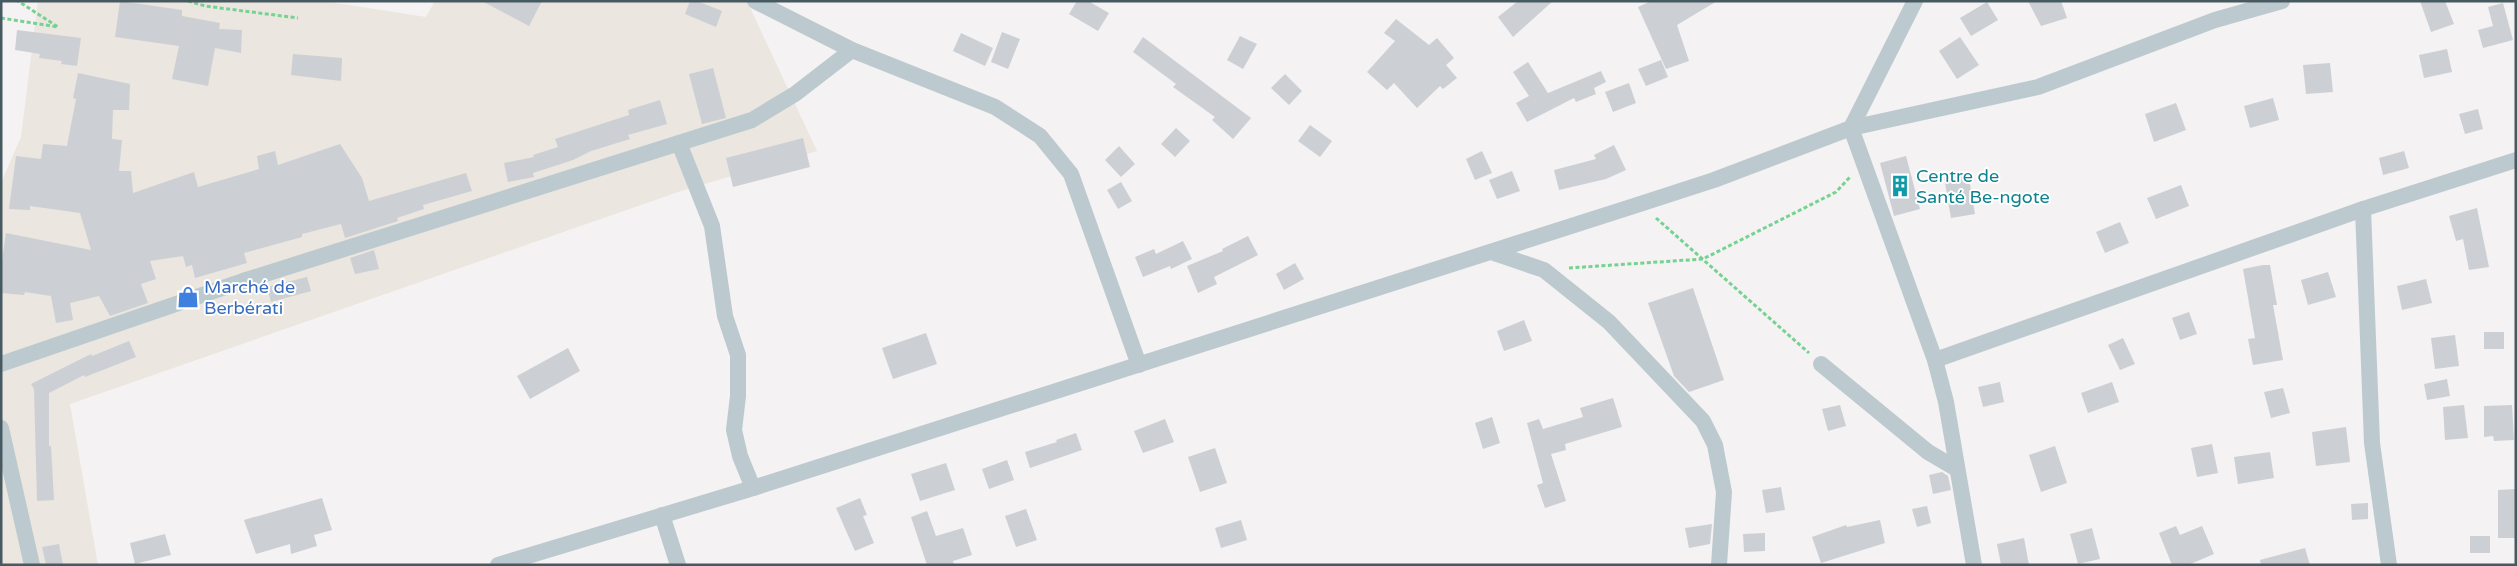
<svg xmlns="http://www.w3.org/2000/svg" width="2517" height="566" viewBox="0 0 2517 566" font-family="'Varela Round',sans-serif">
  <rect width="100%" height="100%" fill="#f4f2f2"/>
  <polygon fill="#ebe6df" points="38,1 323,1 426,17 435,1 747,1 817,151 681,191 70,404 98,565 1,565 1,183 21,137"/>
  <g fill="#ccd0d4">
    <polygon points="120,1 182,10 182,16 220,23 219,29 242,30 241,53 215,48 208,86 172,79 179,46 115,37"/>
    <polygon points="482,1 542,1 529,26"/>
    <polygon points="690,1 697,1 722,11 716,27 685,14"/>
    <polygon points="1077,1 1088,1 1109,13 1098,31 1069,14"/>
    <polygon points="1518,1 1553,1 1513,37 1498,17"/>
    <polygon points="1651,1 1717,1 1677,25 1689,61 1666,69 1638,7"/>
    <polygon points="2028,1 2061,1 2067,18 2041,26"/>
    <polygon points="2420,1 2445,1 2454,24 2431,32"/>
    <polygon points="1987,2 1998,20 1971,36 1960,18"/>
    <polygon points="2503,3 2513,40 2483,48 2478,30 2493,26 2488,7"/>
    <polygon points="1396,19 1429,45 1437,38 1454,58 1446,65 1457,78 1443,89 1440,86 1417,108 1394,83 1387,90 1367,72 1395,41 1384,33"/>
    <polygon points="17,30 81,38 77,66 61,64 62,61 39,58 40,54 15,50"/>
    <polygon points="1002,32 1020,39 1008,69 991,62"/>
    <polygon points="961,33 993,48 985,66 953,51"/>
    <polygon points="1240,36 1257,44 1243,69 1227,60"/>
    <polygon points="1143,37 1251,118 1233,139 1212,120 1215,117 1173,87 1176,84 1133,52"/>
    <polygon points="1960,37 1979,65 1957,79 1939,51"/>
    <polygon points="2447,49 2452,72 2424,78 2419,55"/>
    <polygon points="293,54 342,58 341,81 291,75"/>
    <polygon points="1661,60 1668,77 1646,86 1638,69"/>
    <polygon points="1528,62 1548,93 1601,71 1606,82 1594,88 1596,94 1576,102 1574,98 1527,122 1516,103 1529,96 1513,72"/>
    <polygon points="2330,63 2333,92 2306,94 2303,65"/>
    <polygon points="713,68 726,118 702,124 689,74"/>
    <polygon points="78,73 130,84 129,110 113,110 112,139 122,140 119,171 131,171 133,193 194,172 198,187 259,169 257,156 275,151 278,165 340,144 362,178 369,201 466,173 472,191 423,205 424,209 397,218 398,221 345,238 341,224 302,234 302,237 244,253 247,263 195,278 192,265 186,267 183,256 150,261 156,279 141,284 148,303 110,316 99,296 70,303 73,320 56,323 51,296 25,292 24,295 1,293 1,268 6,233 91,250 80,213 30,206 30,210 9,209 16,156 41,159 43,144 67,146 76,99 73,98"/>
    <polygon points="1285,74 1302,91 1289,105 1271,88"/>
    <polygon points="1629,83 1636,103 1613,112 1605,92"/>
    <polygon points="2273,98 2279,120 2250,128 2244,106"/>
    <polygon points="660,100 667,124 628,135 630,139 591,151 573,160 533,173 534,177 508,182 504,163 534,157 533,155 558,147 555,139 629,115 628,110"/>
    <polygon points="2176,103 2186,130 2154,142 2145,114"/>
    <polygon points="2478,109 2483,129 2465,134 2459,114"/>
    <polygon points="1310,125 1332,141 1320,157 1298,141"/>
    <polygon points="1176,128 1190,141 1175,157 1161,144"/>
    <polygon points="803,138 810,167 733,187 726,158"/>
    <polygon points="1614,145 1626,170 1606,179 1559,190 1554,170 1596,159 1594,155"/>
    <polygon points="1119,146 1135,164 1121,177 1105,160"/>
    <polygon points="1482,151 1492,173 1475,180 1466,159"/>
    <polygon points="2404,151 2409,168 2383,175 2379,158"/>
    <polygon points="1906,156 1920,209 1894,216 1880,163"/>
    <polygon points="1512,171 1520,191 1497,199 1489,180"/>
    <polygon points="1968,173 1975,214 1951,218 1944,177"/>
    <polygon points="1121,182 1132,201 1118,209 1107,190"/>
    <polygon points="2181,185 2189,206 2156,219 2147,198"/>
    <polygon points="2477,208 2489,267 2469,270 2463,239 2456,241 2449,216"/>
    <polygon points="2120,222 2129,243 2105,253 2096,232"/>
    <polygon points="1248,236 1258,255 1214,277 1217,284 1198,293 1187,266 1223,251 1222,249"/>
    <polygon points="1183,241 1192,259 1171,269 1170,266 1143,277 1135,257 1154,249 1156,254"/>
    <polygon points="374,250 379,269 355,274 350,258"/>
    <polygon points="1295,263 1304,279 1284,290 1276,274"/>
    <polygon points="2263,265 2270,265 2277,305 2273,305 2283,360 2253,365 2248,339 2255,338 2243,269"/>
    <polygon points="2328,272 2336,297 2308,305 2301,280"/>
    <polygon points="307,277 311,291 271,302 267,287"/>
    <polygon points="2426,279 2432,303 2402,310 2397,286"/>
    <polygon points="1693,288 1724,380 1689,392 1674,376 1648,303"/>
    <polygon points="2189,312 2197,334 2180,340 2172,318"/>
    <polygon points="1524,320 1532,341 1504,351 1497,331"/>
    <rect x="2484" y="332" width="20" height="17"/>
    <polygon points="926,333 937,364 893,379 882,348"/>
    <polygon points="2455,335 2459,366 2435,369 2431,338"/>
    <polygon points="2123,338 2135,364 2120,370 2108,345"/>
    <polygon points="129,341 136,357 85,377 84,375 49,393 49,446 51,446 54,500 37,501 34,389 31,384 91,354 92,356"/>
    <polygon points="568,348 580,371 530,399 517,376"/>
    <polygon points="2447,379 2450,396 2427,400 2424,384"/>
    <polygon points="2000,382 2004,402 1983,407 1978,387"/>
    <polygon points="2112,382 2119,402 2088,413 2081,393"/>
    <polygon points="2283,388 2290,413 2271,418 2264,392"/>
    <polygon points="1613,398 1622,427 1565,444 1566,450 1551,454 1566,501 1545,508 1537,485 1543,483 1527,423 1539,419 1543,429 1583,417 1580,408"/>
    <polygon points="1840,405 1846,426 1828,431 1822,409"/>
    <polygon points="2464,405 2468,438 2445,440 2443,407"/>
    <polygon points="2512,405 2514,440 2494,441 2493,436 2484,437 2484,406"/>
    <polygon points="1492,417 1500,443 1483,449 1475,423"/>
    <polygon points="1165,419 1174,442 1143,453 1134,431"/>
    <polygon points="2346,427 2350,462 2316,466 2312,432"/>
    <polygon points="1076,433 1082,450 1030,468 1025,452 1057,442 1056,440"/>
    <polygon points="2212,444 2218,473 2197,477 2191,448"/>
    <polygon points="2055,446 2067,483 2041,492 2029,455"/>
    <polygon points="1215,448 1227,483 1200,492 1188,457"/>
    <polygon points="2270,452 2274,478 2238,484 2234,457"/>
    <polygon points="1007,460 1014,480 989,489 982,469"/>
    <polygon points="946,463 955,490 920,501 911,474"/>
    <polygon points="1942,472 1948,476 1951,490 1933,494 1929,475"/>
    <polygon points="1781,487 1785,510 1766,513 1762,490"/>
    <polygon points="2516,489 2516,538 2498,538 2498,490"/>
    <polygon points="322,498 332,530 314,535 317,546 291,554 290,544 256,554 244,520"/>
    <polygon points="860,498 867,515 863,516 874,543 855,551 836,508"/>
    <polygon points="2368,503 2368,519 2352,520 2351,504"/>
    <polygon points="1927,506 1931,523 1917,527 1912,509"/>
    <polygon points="1026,509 1037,540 1016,547 1005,516"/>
    <polygon points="927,511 936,536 963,528 972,555 953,561 954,565 927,565 911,517"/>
    <polygon points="1241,520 1247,540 1221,548 1215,528"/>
    <polygon points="1880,520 1885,543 1821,563 1812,537 1846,525 1847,527"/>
    <polygon points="1712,524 1710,544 1689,548 1685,528"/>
    <polygon points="2176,526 2180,535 2202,526 2214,554 2188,565 2172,565 2159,533"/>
    <polygon points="2092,528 2100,559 2078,564 2070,534"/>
    <polygon points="1765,533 1765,551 1744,552 1743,534"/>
    <polygon points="165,534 171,555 135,564 130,543"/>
    <rect x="2470" y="536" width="20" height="17"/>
    <polygon points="2024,538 2029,565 2001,565 1997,544"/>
    <polygon points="59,544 63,565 46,565 42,547"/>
    <polygon points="2305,548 2310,565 2261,565 2260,560"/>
  </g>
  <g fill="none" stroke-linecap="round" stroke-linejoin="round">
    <g stroke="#75d291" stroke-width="3" stroke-dasharray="4 2.5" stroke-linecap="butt">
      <polyline points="188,1 205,6 298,18"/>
      <polyline points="1,18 58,27 18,1"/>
      <polyline points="1656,218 1809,353"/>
      <polyline points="1569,268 1703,259 1836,192 1850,177"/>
    </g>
    <g stroke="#bccacf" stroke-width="16">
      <polyline points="755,1 852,50 995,107 1040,136 1071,174 1139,365"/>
      <polyline points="1915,1 1851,128 1935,360 1946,402 1974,565"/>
      <polyline points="679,143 712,226 725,316 738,355 738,396 734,430 740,456 753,488"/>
      <polyline points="2363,209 2372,443 2389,565"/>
      <polyline points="1491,252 1544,270 1609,322 1703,421 1715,445 1724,492 1719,565"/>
      <polyline points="1935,360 2363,209 2516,160"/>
      <polyline points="1,364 243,281 752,120 795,94 852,50"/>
      <polyline points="1821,364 1928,452 1957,469"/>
      <polyline points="1,428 32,565"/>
      <polyline points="662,515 678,565"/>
      <polyline points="498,565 753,488 1640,204 1714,180 1851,128 2038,87 2215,20 2282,1"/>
    </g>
  </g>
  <defs>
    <g id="building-bare" transform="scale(1.725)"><path d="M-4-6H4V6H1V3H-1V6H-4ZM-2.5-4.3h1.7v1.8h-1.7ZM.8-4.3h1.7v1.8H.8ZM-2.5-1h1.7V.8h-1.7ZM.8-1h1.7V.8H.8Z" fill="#0f9aa8" stroke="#fff" stroke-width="2.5" paint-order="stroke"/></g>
    <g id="shop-bare" transform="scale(1.725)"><path d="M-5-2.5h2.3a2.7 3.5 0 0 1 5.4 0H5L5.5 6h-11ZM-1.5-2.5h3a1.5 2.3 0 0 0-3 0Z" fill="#3f7fe0" stroke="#fff" stroke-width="2.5" paint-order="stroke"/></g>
  </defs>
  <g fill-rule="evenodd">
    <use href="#building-bare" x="1900" y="186"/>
    <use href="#shop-bare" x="188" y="297"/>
  </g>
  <g text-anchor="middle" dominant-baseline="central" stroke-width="4" stroke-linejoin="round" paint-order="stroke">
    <g font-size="18" fill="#0d838f" stroke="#fff" text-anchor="start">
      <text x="1916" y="176">Centre de<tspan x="1916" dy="21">Santé Be-ngote</tspan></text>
    </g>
    <g font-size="18" fill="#366cbe" stroke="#fff" text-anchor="start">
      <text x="204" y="287">Marché de<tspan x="204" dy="21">Berbérati</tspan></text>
    </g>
  </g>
  <rect width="2517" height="566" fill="none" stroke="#485a61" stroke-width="5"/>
</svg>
